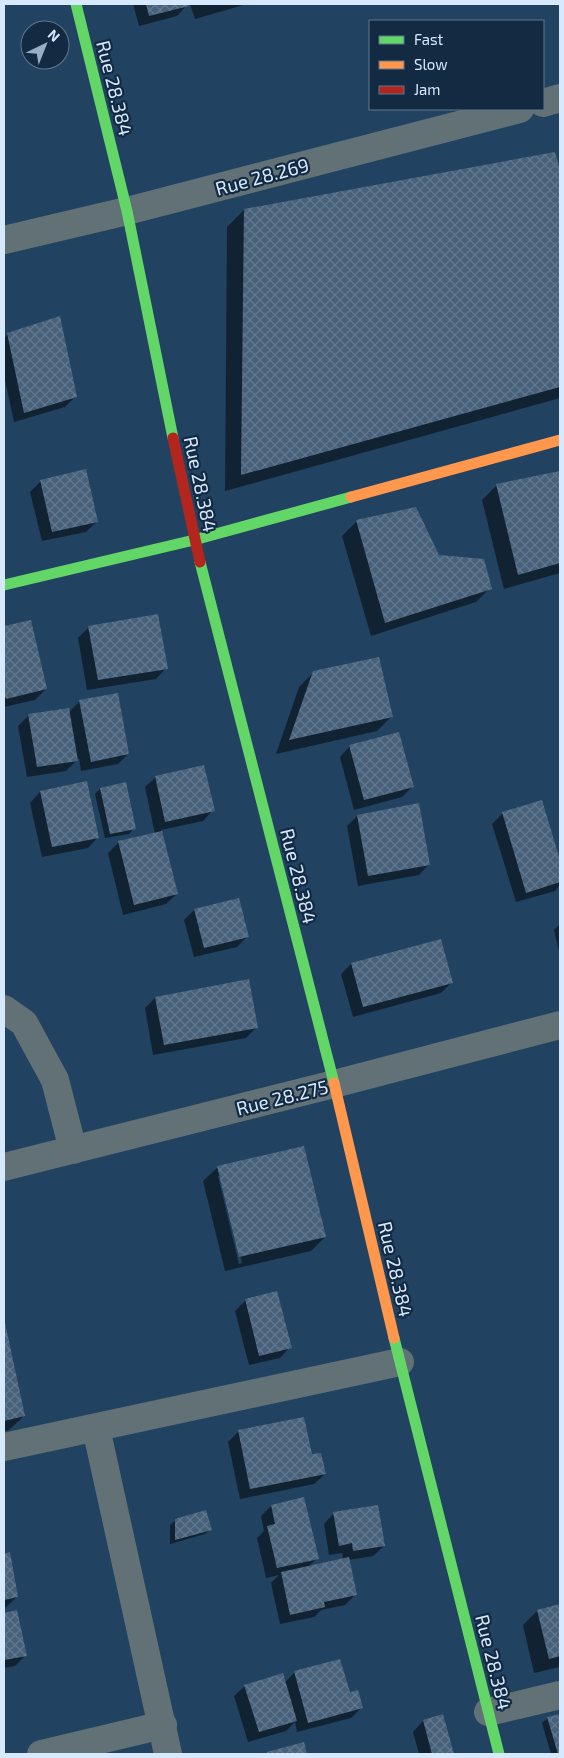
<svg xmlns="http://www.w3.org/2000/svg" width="564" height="1758" viewBox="0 0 564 1758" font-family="'Exo 2',sans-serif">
  <defs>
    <pattern id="building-cross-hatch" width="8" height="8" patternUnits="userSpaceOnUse" patternTransform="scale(1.25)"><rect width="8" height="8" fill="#48617a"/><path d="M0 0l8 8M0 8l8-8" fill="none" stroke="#62788e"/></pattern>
  </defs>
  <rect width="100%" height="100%" fill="#214260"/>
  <g fill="#0007" fill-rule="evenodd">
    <polygon points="133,4 187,4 187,5 177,16 139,26"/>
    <polygon points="190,4 247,4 195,19"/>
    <polygon points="554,154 560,174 560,398 225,491 227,227 244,210"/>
    <polygon points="8,334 76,396 65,407 14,422 4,375 4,339"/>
    <polygon points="560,472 560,573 504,589 482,500 496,486"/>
    <polygon points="41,481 97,521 86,532 42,541 30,492"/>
    <polygon points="415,508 438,556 490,588 476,602 371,636 342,536 356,522"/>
    <polygon points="30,621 46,689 35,700 4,707 4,628"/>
    <polygon points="89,627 166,668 156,679 87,690 78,638"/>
    <polygon points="314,672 391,717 377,731 276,754 299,687"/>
    <polygon points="80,701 128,754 118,764 81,771 79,758 66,771 27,777 18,726 29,715 69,712"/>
    <polygon points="350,746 412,787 402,797 354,810 340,757"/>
    <polygon points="156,777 213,810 203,821 161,830 177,894 166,904 123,915 108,853 119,842 155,834 145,787"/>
    <polygon points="100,789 134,828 129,834 105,838 95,794"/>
    <polygon points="40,792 98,837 88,848 42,857 30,803"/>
    <polygon points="541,802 560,865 560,885 555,891 516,902 492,824 502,814"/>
    <polygon points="357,816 429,864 419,875 358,886 347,826"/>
    <polygon points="194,910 248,936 237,947 194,957 184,920"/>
    <polygon points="560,924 560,956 554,930"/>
    <polygon points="351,964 451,983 441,993 353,1017 341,974"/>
    <polygon points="248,981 257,1027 246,1038 153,1055 145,1008 155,998"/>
    <path d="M 218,1167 L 325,1237 L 311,1251 L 225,1271 L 203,1181 ZM 218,1176 L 221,1176 L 242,1263 L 239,1264 Z"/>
    <polygon points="246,1300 290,1347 280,1358 249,1365 235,1311"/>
    <polygon points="4,1326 24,1416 9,1430 4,1431"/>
    <polygon points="239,1431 311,1456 325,1474 314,1484 240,1499 228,1442"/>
    <polygon points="271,1506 317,1558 308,1567 343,1560 342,1553 329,1555 324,1524 334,1513 384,1546 373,1556 349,1560 356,1594 345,1605 321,1610 314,1617 280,1624 271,1583 279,1575 266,1578 257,1538 264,1531 261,1516"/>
    <polygon points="176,1520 211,1529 205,1534 170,1544 170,1525"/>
    <polygon points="9,1554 17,1597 6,1607 4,1608 4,1555"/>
    <polygon points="560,1606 560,1667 534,1673 523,1625 537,1611"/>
    <polygon points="16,1612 25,1656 15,1666 4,1668 4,1614"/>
    <polygon points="294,1673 362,1707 351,1718 297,1732 295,1722 286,1731 248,1742 234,1696 245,1686 285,1682"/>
    <polygon points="442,1716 453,1754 419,1754 413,1732 423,1721"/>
    <polygon points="560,1716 560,1754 551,1754 542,1723 548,1718"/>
  </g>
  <g fill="url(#building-cross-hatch)">
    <polygon points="146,4 188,4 189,6 149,16"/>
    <polygon points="555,152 560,170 560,387 241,475 244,209"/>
    <polygon points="60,316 77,397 24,413 7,333"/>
    <polygon points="86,469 98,522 52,532 40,480"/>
    <polygon points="560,471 560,563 518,575 496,484"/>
    <polygon points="416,507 439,555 484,559 492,589 385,623 356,520"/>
    <polygon points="158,614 168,669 98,680 88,626"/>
    <polygon points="31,620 47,689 6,699 4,694 4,626"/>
    <polygon points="379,657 393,717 289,740 313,671"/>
    <polygon points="118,693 129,754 91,762 79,700"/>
    <polygon points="69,708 78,761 37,767 28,714"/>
    <polygon points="399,732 414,787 364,800 349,745"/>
    <polygon points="204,765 215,811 165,822 155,776"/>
    <polygon points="87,781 99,838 52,847 40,791"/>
    <polygon points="126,782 136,829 110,834 100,788"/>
    <polygon points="542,800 560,860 560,882 526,893 502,812"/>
    <polygon points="419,803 430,865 368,876 357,815"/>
    <polygon points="162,831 178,894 134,905 118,841"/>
    <polygon points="239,898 249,937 204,948 194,909"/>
    <polygon points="441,939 453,983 363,1007 351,963"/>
    <polygon points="249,979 258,1028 164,1045 155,997"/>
    <polygon points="304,1146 326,1237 239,1257 217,1166"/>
    <polygon points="277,1291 292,1348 259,1356 245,1299"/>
    <polygon points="5,1323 25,1416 4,1421 4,1324"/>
    <polygon points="304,1417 312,1454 321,1453 326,1474 250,1489 238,1430"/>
    <polygon points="304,1497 319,1559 277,1568 267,1526 275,1524 271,1505"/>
    <polygon points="378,1505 385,1546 353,1551 352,1543 339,1546 333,1512"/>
    <polygon points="206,1510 212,1530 175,1540 175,1519"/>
    <polygon points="10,1552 18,1597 4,1600 4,1554"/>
    <polygon points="349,1557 357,1595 324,1602 325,1607 290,1615 281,1572"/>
    <polygon points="560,1604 560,1656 549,1659 537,1610"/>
    <polygon points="17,1610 27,1656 4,1660 4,1613"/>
    <polygon points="340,1659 350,1692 358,1690 363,1708 308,1723 294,1671"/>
    <polygon points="283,1673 297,1721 259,1732 244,1685"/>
    <polygon points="443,1714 454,1754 432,1754 423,1720"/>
    <polygon points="560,1714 560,1754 558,1754 547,1717"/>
    <polygon points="304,1742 307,1754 267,1754 267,1752"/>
  </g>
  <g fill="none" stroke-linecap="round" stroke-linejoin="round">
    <g stroke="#617176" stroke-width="28">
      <polyline points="543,103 560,98"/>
      <polyline points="4,240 127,211 520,109"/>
      <polyline points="4,1009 24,1023 55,1080 73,1150"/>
      <polyline points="4,1167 334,1084 560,1025"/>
      <polyline points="96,1428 168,1754"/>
      <polyline points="4,1447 400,1362"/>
      <polyline points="488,1712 560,1695"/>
      <polyline points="41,1754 163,1725"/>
    </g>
    <g stroke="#63d668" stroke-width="11">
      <polyline points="76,4 127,211 173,438"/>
      <polyline points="200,562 334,1083"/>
      <polyline points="4,585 194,540 351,497"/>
      <polyline points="394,1338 499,1754"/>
    </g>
    <g stroke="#ff974d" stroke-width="11">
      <polyline points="351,497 560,440"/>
      <polyline points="334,1083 394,1338"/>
    </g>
    <polyline stroke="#b3261e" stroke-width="11" points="173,438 200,562"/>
  </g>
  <g text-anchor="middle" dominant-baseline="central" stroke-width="4.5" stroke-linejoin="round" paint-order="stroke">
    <g font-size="19" fill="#d7e9fd" stroke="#132a43">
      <text transform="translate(115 88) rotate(76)">Rue 28.384</text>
      <text transform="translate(262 176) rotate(-15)">Rue 28.269</text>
      <text transform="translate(201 484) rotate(78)">Rue 28.384</text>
      <text transform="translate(299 876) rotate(76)">Rue 28.384</text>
      <text transform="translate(282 1097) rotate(-14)">Rue 28.275</text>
      <text transform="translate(396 1269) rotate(77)">Rue 28.384</text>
      <text transform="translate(494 1662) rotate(76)">Rue 28.384</text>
    </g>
  </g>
  <rect width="564" height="1758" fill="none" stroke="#d7e9fd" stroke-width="10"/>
  <rect x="369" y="20" width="175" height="90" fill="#132a43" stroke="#61768d"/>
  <rect x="379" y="36" width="25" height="8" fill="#63d668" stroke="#61768d"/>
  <text x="414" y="45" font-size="15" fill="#d7e9fd">Fast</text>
  <rect x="379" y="61" width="25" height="8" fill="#ff974d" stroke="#61768d"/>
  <text x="414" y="70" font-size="15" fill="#d7e9fd">Slow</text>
  <rect x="379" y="86" width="25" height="8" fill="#b3261e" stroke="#61768d"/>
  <text x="414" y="95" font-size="15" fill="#d7e9fd">Jam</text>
  <g transform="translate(45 45) rotate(43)"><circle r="24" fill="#132a43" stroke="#61768d"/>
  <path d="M0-4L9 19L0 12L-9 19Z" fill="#97afc6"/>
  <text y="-8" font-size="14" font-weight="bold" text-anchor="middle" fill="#d7e9fd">N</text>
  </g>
</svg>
